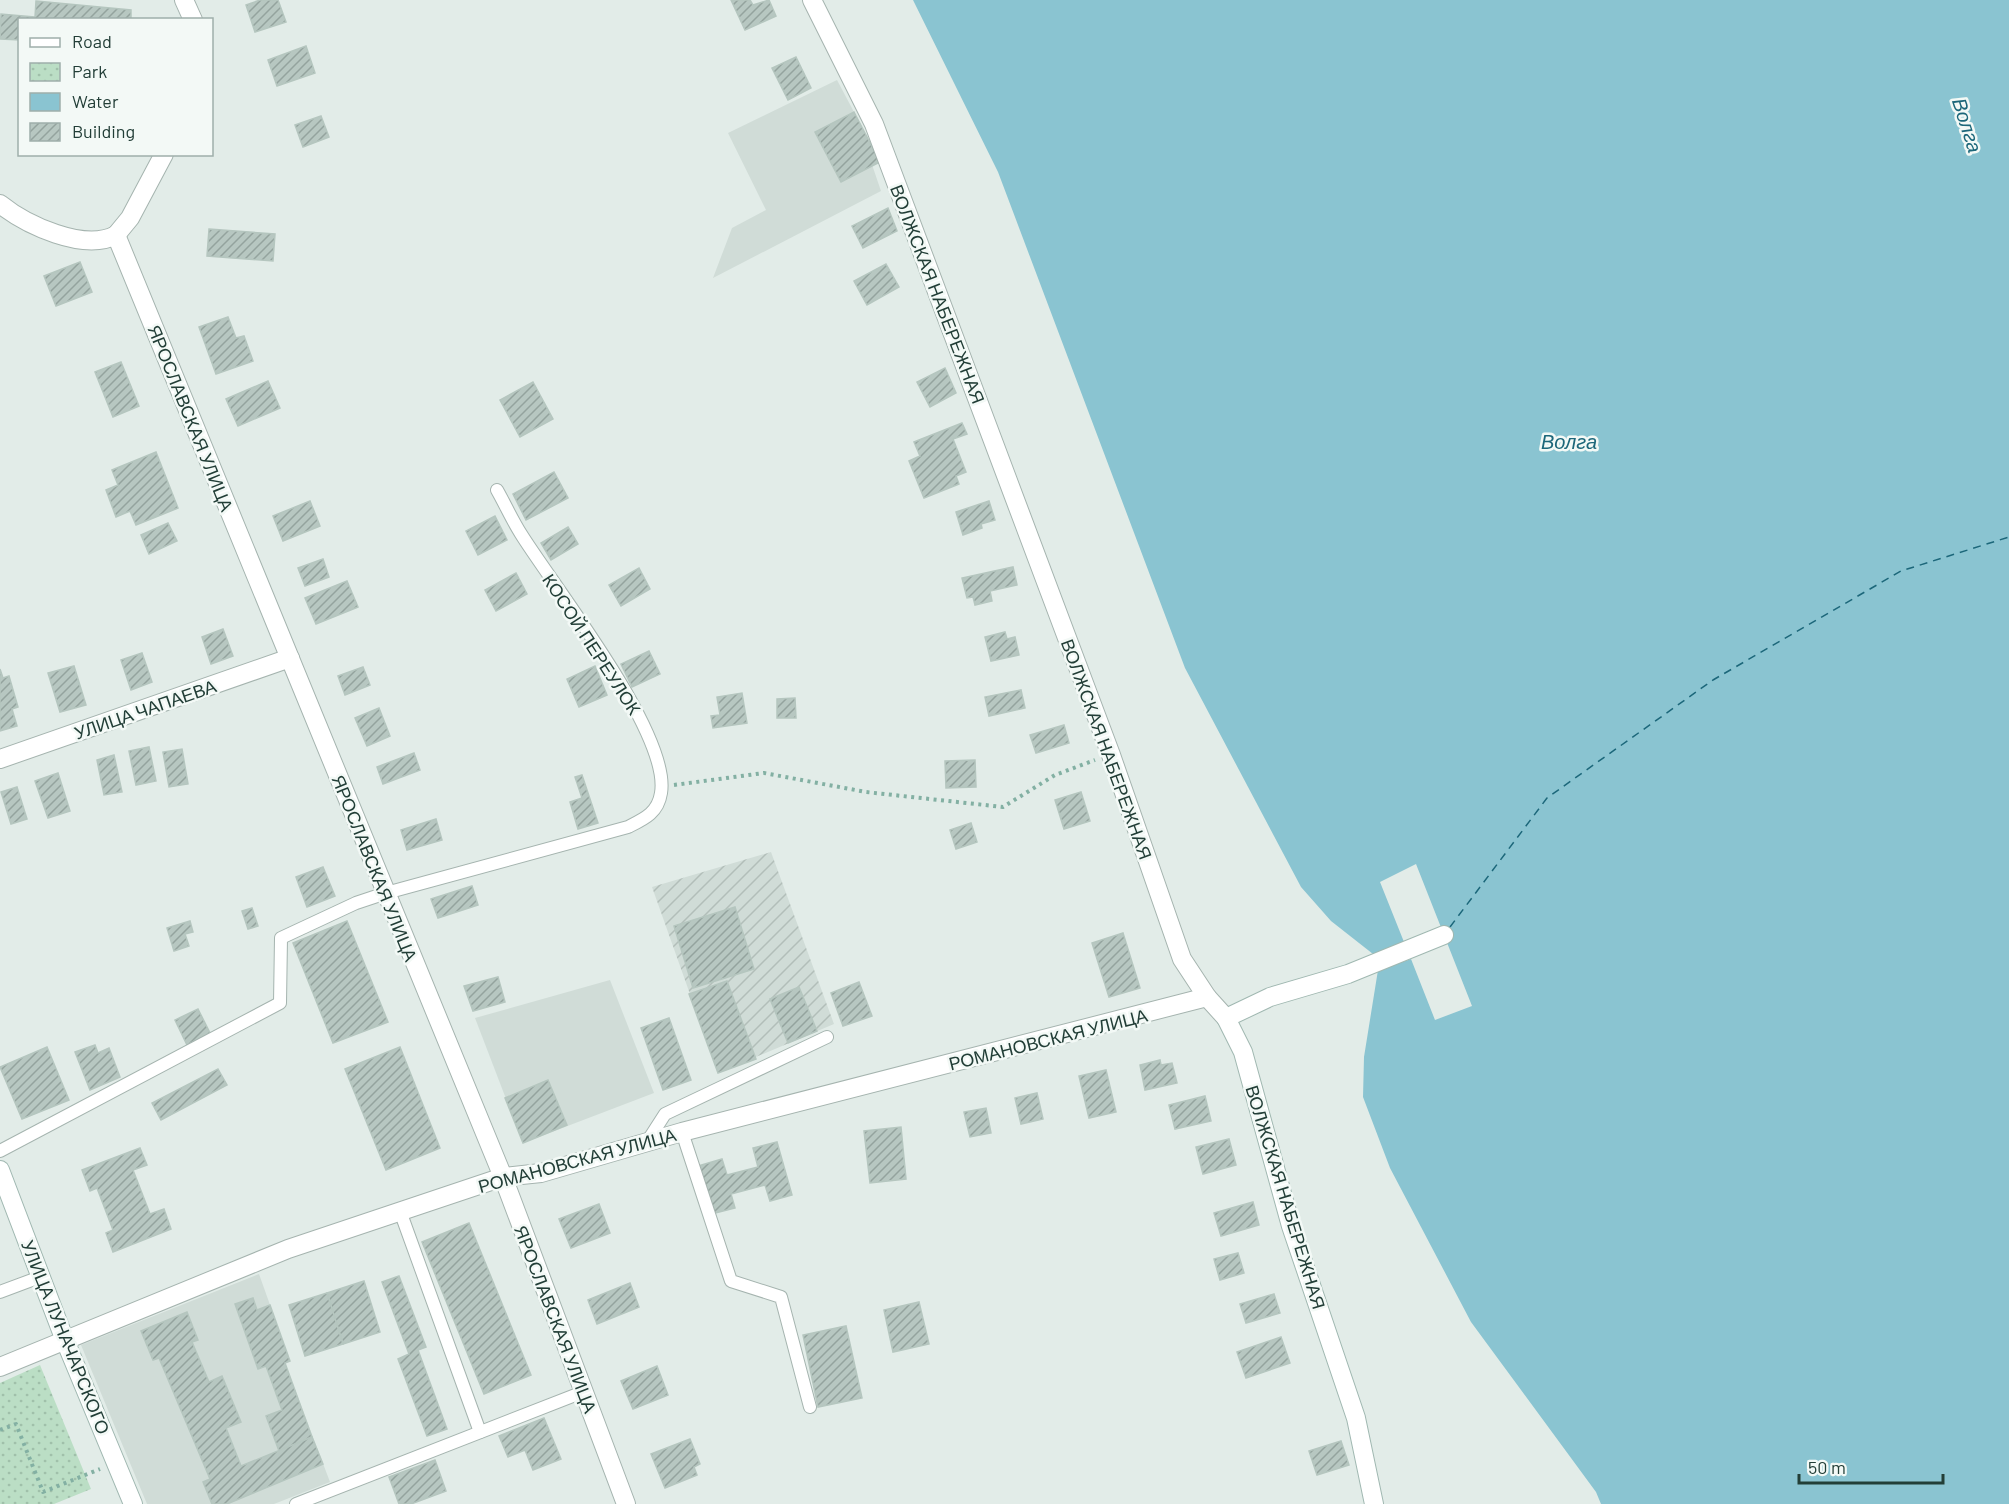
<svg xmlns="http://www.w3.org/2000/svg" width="2009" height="1504" viewBox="0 0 2009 1504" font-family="Barlow,sans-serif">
  <defs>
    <pattern id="industrial-furrows" width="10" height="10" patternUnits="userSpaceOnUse" patternTransform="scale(1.5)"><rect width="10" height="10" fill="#d0dcd7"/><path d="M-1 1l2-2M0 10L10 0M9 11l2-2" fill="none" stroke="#b2beb9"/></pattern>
    <pattern id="park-dots" width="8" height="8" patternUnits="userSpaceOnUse" patternTransform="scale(1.5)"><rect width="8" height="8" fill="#bbdec5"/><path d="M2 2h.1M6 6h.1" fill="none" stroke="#a0c0aa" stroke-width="1.8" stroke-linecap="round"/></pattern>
    <pattern id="building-hatch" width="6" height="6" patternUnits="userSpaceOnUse" patternTransform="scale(1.5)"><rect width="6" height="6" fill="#b7c7c1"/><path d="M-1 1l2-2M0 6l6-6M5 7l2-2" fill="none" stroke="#94a39e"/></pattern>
  </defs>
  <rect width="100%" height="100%" fill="#e2ece8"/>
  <g fill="#d0dcd7">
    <polygon points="837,80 854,112 881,191 713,278 732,228 766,210 728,133"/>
    <polygon points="610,980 654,1093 523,1143 475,1018"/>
    <polygon points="259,1274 290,1361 285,1363 330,1482 274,1504 147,1504 81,1345"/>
  </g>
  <polygon fill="url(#industrial-furrows)" points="771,852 834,1024 718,1073 652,887"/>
  <polygon fill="url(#park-dots)" points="40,1365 91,1489 54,1504 0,1504 0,1383"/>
  <polygon fill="#8ac4d1" points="913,0 2009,0 2009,1504 1601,1504 1596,1492 1471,1322 1390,1168 1363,1097 1364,1057 1378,970 1373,954 1331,921 1301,887 1185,668 998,172"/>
  <polygon fill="#e2ece8" points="1416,864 1472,1006 1435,1020 1411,959 1380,970 1404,942 1380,882"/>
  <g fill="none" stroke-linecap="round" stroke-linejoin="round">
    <polyline stroke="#1c677a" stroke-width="1.5" stroke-dasharray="8 6" stroke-linecap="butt" points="1450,927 1547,798 1713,680 1901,571 2009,537"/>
  </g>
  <g fill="url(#building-hatch)" stroke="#b5c6bf" stroke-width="1.5">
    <polygon points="260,0 278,0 286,22 255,32 246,5"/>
    <polygon points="731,0 750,0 753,5 769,0 776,16 745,30"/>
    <polygon points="36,1 131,10 131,20 20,20 20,40 0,39 1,14 35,17"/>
    <polygon points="306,46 315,73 277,86 268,60"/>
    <polygon points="796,57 811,88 788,100 772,68"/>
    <polygon points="854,112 880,162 841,182 815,132"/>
    <polygon points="321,116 329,137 303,147 295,125"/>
    <polygon points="888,208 897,231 863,248 852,226"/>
    <polygon points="209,229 275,234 273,261 207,256"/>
    <polygon points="80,262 92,292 56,306 44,276"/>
    <polygon points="886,264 899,287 867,305 854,281"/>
    <polygon points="228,317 236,338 244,336 253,361 216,374 199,327"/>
    <polygon points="121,362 139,406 113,417 95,372"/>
    <polygon points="945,368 956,393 930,407 917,382"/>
    <polygon points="268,381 280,408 238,426 226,399"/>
    <polygon points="533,382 553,419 520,437 500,400"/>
    <polygon points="962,423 967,434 953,439 966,472 956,476 959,484 924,498 909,461 920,456 914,442"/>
    <polygon points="156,452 178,508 136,525 130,511 116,517 106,490 118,485 112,470"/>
    <polygon points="554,472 568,498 526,520 513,494"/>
    <polygon points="310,501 320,526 283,541 273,516"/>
    <polygon points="989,501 995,520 981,524 982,528 963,535 956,512"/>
    <polygon points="495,516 507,540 478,555 466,531"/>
    <polygon points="168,523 177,541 149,554 141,535"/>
    <polygon points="568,527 578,544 551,560 541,543"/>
    <polygon points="323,559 329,577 305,586 298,568"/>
    <polygon points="1013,567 1017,585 990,591 992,601 975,605 973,597 967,598 962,578"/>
    <polygon points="639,568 650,589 621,606 609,585"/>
    <polygon points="516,573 527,594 496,611 485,590"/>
    <polygon points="347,581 358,607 316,624 305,598"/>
    <polygon points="223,629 233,656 211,664 202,637"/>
    <polygon points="1005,632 1007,639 1015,637 1019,655 991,661 985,637"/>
    <polygon points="649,651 660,674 632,687 621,664"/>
    <polygon points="142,653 152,682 131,690 121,660"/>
    <polygon points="74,666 86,705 60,712 48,673"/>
    <polygon points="595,666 607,695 579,707 567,679"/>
    <polygon points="363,667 370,685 345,695 338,676"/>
    <polygon points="0,669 3,678 9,676 18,707 12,709 17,726 0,731"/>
    <polygon points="1021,690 1025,708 989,716 985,697"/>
    <polygon points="742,693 747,723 713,728 711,716 720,715 717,697"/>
    <polygon points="795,698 796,718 777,718 777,699"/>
    <polygon points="379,708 390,736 367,746 355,718"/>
    <polygon points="1064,725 1069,743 1036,753 1030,735"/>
    <polygon points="149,747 156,781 136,785 129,751"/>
    <polygon points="182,749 188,784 169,787 163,752"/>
    <polygon points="414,753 420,770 383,784 377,767"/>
    <polygon points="114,755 122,792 104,795 97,760"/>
    <polygon points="975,760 976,787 946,788 945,761"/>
    <polygon points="58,773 70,811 48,818 35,781"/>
    <polygon points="582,775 598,823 578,829 570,802 582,798 575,777"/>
    <polygon points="17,787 27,819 11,824 1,792"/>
    <polygon points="1081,792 1090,821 1064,829 1055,800"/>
    <polygon points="436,819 442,840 407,850 401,830"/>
    <polygon points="971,823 977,842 956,849 950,830"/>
    <polygon points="323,867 335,896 307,907 296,877"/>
    <polygon points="472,886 478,905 438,918 431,899"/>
    <polygon points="735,907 754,969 693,988 674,926"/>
    <polygon points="252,908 258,926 248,929 242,911"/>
    <polygon points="190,921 193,932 185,934 189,946 174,951 167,928"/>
    <polygon points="347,921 388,1022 333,1043 293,943"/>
    <polygon points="1123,933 1140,988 1109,997 1092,943"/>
    <polygon points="498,977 505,1002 473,1011 464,986"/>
    <polygon points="727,981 756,1059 718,1073 689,994"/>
    <polygon points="859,982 872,1016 843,1026 831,993"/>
    <polygon points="799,987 817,1031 788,1043 770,999"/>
    <polygon points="198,1009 210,1033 187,1045 175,1020"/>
    <polygon points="669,1018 691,1080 663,1090 641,1028"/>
    <polygon points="95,1045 98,1053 109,1048 120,1077 90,1090 75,1052"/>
    <polygon points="47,1047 69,1100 22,1119 0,1067"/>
    <polygon points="400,1047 440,1148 386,1170 345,1069"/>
    <polygon points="1160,1060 1161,1065 1172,1063 1177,1083 1145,1090 1140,1065"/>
    <polygon points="218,1069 227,1085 161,1120 152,1103"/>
    <polygon points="1106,1070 1116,1112 1089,1118 1079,1076"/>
    <polygon points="548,1080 567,1125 523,1143 505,1098"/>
    <polygon points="1037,1093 1043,1119 1021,1124 1015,1098"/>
    <polygon points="1205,1096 1211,1121 1175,1129 1169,1105"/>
    <polygon points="986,1108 991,1133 970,1137 964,1112"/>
    <polygon points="901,1127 906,1179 870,1183 864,1131"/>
    <polygon points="1229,1139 1236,1165 1203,1174 1196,1147"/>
    <polygon points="777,1142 792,1195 770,1201 765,1185 731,1194 735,1208 711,1214 698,1166 722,1159 727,1175 758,1167 753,1148"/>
    <polygon points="140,1148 147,1165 133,1170 150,1214 164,1209 171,1229 113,1252 106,1233 113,1230 97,1188 90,1191 82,1170"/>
    <polygon points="1253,1202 1259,1225 1221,1236 1214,1213"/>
    <polygon points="599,1204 610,1233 571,1248 559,1219"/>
    <polygon points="469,1223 531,1375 484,1394 422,1242"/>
    <polygon points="1238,1253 1244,1273 1220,1280 1214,1259"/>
    <polygon points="399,1276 426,1347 418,1350 447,1429 427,1436 398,1359 409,1354 382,1282"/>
    <polygon points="364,1281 380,1332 343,1344 327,1293"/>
    <polygon points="630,1283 639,1307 597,1324 588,1300"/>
    <polygon points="327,1293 343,1344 305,1356 289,1305"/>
    <polygon points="1274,1294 1280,1313 1246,1323 1240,1304"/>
    <polygon points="253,1298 257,1310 270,1305 290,1361 285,1363 312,1437 279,1451 266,1416 282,1410 266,1366 258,1369 235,1304"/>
    <polygon points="919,1302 929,1344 893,1352 884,1310"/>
    <polygon points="187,1312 198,1340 192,1342 209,1382 222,1376 241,1422 226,1428 241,1466 312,1437 323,1464 227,1504 212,1504 203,1482 210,1479 159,1358 153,1360 141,1331"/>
    <polygon points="846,1326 862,1398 818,1407 803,1335"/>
    <polygon points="1281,1337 1290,1363 1246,1378 1237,1352"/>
    <polygon points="657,1366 668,1395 633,1409 621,1381"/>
    <polygon points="544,1418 561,1459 533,1470 525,1450 508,1457 499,1436"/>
    <polygon points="690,1439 700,1464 694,1467 697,1475 665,1488 651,1454"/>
    <polygon points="1341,1441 1349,1465 1317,1475 1309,1451"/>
    <polygon points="435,1460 446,1491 411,1504 399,1504 389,1477"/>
  </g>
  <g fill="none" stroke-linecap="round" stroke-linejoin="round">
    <g stroke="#a5b4af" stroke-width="14">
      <g id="lane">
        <polyline points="682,1132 731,1281 781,1297 810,1407"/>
        <polyline points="647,1142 665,1114 827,1037"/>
        <path d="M 0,1151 L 280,1003 L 281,938 L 356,903 L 386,893 L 628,827 C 644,819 658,813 661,793 C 671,734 554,587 521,534 C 512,520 505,504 497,490"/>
        <polyline points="400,1211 480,1432"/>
        <polyline points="0,1292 40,1277"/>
        <polyline points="296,1504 583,1392"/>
      </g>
    </g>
    <g stroke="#a5b4af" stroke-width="20">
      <g id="street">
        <polyline points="184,0 193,20"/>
        <polyline points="812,0 874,124 1111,755 1182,959 1207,997 1226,1018"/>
        <path d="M 0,204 C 26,225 84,252 116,235 L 503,1177 L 626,1504"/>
        <polyline points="116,235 130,218 164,154"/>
        <polyline points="0,759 290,658"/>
        <polyline points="0,1367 288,1249 503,1177 541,1173 682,1132 1207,997"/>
      </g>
    </g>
    <g stroke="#a0b8b1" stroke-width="20">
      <g id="secondary">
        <polyline points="0,1170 64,1338 133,1504"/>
        <polyline points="1374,1504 1356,1418 1291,1226 1243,1052 1226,1018 1270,997 1348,974 1444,935"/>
      </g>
    </g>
    <g stroke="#83b0a3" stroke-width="4" stroke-dasharray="3 4.5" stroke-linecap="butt">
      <polyline points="674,785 764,773 866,792 1003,807 1055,775 1095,760"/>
      <polyline points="0,1430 16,1424 43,1492 100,1469"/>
    </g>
    <use href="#lane" stroke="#fff" stroke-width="12"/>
    <use href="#street" stroke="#fff" stroke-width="18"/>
    <use href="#secondary" stroke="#fff" stroke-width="18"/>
  </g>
  <g text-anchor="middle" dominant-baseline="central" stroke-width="5" stroke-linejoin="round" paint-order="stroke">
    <g font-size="18" fill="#223e37" stroke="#f3f9f6">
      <text transform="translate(938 294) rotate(69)">ВОЛЖСКАЯ НАБЕРЕЖНАЯ</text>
      <text transform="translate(191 418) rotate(68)">ЯРОСЛАВСКАЯ УЛИЦА</text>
      <text transform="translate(592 644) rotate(57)">КОСОЙ ПЕРЕУЛОК</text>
      <text transform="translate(145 709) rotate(-19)">УЛИЦА ЧАПАЕВА</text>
      <text transform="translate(1107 749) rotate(70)">ВОЛЖСКАЯ НАБЕРЕЖНАЯ</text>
      <text transform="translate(375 868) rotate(68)">ЯРОСЛАВСКАЯ УЛИЦА</text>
      <text transform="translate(1048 1039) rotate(-14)">РОМАНОВСКАЯ УЛИЦА</text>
      <text transform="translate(577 1160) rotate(-15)">РОМАНОВСКАЯ УЛИЦА</text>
      <text transform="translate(1286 1197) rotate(73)">ВОЛЖСКАЯ НАБЕРЕЖНАЯ</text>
      <text transform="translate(556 1319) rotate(69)">ЯРОСЛАВСКАЯ УЛИЦА</text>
      <text transform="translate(66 1337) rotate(68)">УЛИЦА ЛУНАЧАРСКОГО</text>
    </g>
    <g font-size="20" font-style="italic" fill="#1c677a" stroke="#f3f9f6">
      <text transform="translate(1968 125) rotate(72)">Волга</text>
      <text x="1569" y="441">Волга</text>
    </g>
  </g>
  <rect x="18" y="18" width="195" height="138" fill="#f3f9f6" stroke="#9faeaa" stroke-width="1.5"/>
  <rect x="30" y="38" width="30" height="9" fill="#ffffff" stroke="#9faeaa" stroke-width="1.5"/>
  <text x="72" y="48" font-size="18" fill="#223e37">Road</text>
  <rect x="30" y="63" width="30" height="18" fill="url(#park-dots)" stroke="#9faeaa" stroke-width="1.5"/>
  <text x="72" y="78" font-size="18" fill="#223e37">Park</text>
  <rect x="30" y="93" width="30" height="18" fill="#8ac4d1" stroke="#9faeaa" stroke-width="1.5"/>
  <text x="72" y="108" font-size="18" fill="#223e37">Water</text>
  <rect x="30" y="123" width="30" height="18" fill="url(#building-hatch)" stroke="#9faeaa" stroke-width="1.5"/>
  <text x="72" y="138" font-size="18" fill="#223e37">Building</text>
  <path d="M1799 1474v9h144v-9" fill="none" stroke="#223e37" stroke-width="3"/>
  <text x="1808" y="1474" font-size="18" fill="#223e37" stroke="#f3f9f6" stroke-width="4.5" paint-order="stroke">50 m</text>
</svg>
